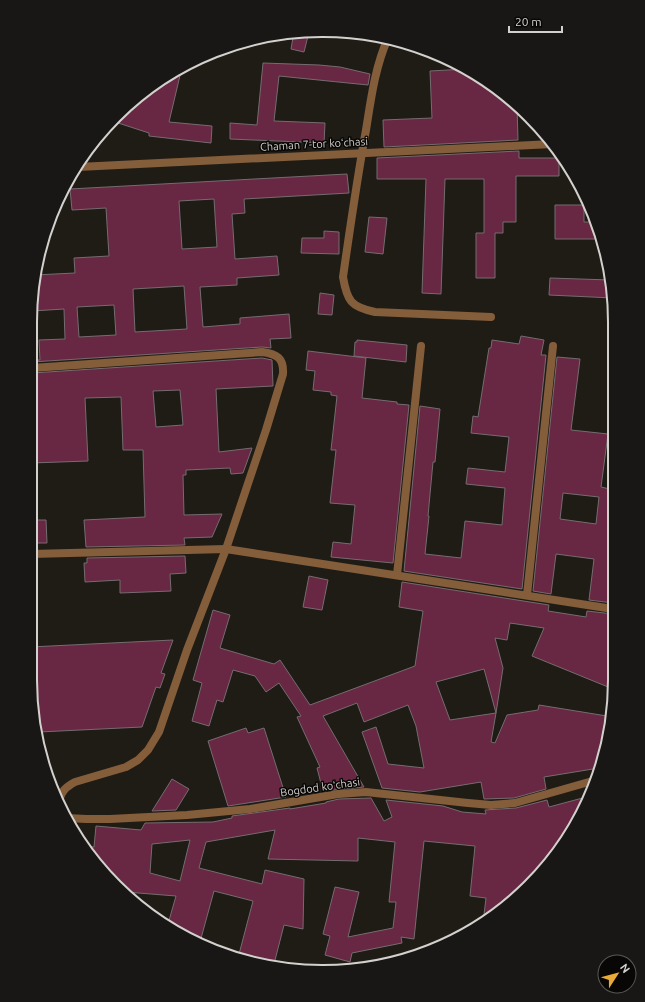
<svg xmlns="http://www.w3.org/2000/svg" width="645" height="1002" viewBox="0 0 645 1002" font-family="Ubuntu,sans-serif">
  <rect width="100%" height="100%" fill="#1f1c16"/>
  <g fill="#682742" stroke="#756c6f" fill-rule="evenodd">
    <polygon points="294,32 309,32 304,52 291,49"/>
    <polygon points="263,63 319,65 340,67 370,74 368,85 279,76 274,121 325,123 324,143 230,139 230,123 257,125"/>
    <polygon points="182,67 169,122 212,126 211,143 149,136 149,133 112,121 130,102 176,69"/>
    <polygon points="466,69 501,91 517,106 518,140 384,147 383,120 432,118 430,71"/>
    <polygon points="519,151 519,158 559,158 559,176 516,176 516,222 503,222 503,233 495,233 495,278 476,278 476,233 484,233 484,179 445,179 441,294 422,293 426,179 377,179 377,158"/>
    <path d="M 347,174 L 349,193 L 244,199 L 245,213 L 232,214 L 235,259 L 277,256 L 279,275 L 237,278 L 237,285 L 200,287 L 203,327 L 240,324 L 240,318 L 289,314 L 291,338 L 270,339 L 271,348 L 262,347 L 32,362 L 32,360 L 40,360 L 39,340 L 65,339 L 64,309 L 32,311 L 32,285 L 35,275 L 75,273 L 74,258 L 109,256 L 106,208 L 72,210 L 70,189 ZM 214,199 L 217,247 L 182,249 L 179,201 ZM 184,286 L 187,329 L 135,332 L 133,289 ZM 114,305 L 116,335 L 79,337 L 77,307 Z"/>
    <polygon points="555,205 584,205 584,222 596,222 600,229 602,239 555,239"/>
    <polygon points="369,217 387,218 383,254 365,252"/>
    <polygon points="324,231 339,232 339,254 301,253 302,238 324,238"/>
    <polygon points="550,278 610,280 613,298 549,295"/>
    <polygon points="320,293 334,295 332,315 318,314"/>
    <polygon points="521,336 544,340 541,355 546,355 522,589 404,571 420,406 440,409 435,462 433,462 428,516 429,516 425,554 461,558 465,521 502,525 505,488 466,484 468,468 505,472 509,437 471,433 473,416 478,417 489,348 491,348 492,340 519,344"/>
    <polygon points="357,340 407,345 406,362 354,356 355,342 357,342"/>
    <polygon points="308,351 366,358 362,398 397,402 397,404 409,405 393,563 331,557 333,542 351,544 355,505 330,503 336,450 331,450 337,396 331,395 331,392 313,390 315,371 306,370"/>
    <path d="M 557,357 L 580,359 L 571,430 L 608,434 L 601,487 L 614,490 L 613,603 L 589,600 L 594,559 L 556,554 L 551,594 L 533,591 ZM 563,493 L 599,497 L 596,524 L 560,519 Z"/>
    <path d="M 262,358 L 272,360 L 273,386 L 216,389 L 219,452 L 252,448 L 243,473 L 231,474 L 230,468 L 186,470 L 186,475 L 183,475 L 184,515 L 222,514 L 212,537 L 184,538 L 185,545 L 86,547 L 84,520 L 145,517 L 143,450 L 123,450 L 121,397 L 85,398 L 88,461 L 31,463 L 32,373 ZM 180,390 L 183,425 L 156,427 L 153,391 Z"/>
    <polygon points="31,520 46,520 47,543 31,543"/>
    <polygon points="185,556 186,573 170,574 171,591 120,593 120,580 85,582 84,563 87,563 87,558"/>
    <polygon points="309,576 328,580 322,610 303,607"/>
    <polygon points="402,582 549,605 548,611 586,617 587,611 613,614 613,689 532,656 544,628 510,623 507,640 495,638 503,668 496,713 484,669 436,682 450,720 496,713 491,742 495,743 507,715 538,710 539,705 613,717 599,768 544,777 546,789 514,798 484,799 481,782 420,792 382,788 362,732 376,727 388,764 424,768 416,726 408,705 364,722 357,703 323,716 364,787 323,791 317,768 320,767 297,717 301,716 279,683 266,692 255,676 233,670 223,702 217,700 209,726 192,721 202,683 193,680 213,610 230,615 220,648 274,664 280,660 310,705 415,666 423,611 399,607"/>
    <polygon points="173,640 161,673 165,674 160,688 156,687 142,727 39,732 30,680 30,647"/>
    <polygon points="246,728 248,733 264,728 286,797 228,806 208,741"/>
    <polygon points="172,779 189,789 176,810 152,811"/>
    <path d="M 590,796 L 554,858 L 483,923 L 486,898 L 470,896 L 475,846 L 424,841 L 414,939 L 401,937 L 402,943 L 352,953 L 350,962 L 325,955 L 330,936 L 323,934 L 335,887 L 359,892 L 348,937 L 393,928 L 396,902 L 389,902 L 395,842 L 358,838 L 358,861 L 268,859 L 275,830 L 206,842 L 199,868 L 262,884 L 265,870 L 304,879 L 303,929 L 284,925 L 274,964 L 238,958 L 253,901 L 214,891 L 200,942 L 168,924 L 176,896 L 126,892 L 83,846 L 94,847 L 96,826 L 141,830 L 145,823 L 213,822 L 232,818 L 232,816 L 290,808 L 290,809 L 326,803 L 326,802 L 339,799 L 371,798 L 384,821 L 392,817 L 386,800 L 443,806 L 462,812 L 486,814 L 485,810 L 516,808 L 547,800 L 549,807 ZM 190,840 L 180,881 L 150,873 L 152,844 Z"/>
  </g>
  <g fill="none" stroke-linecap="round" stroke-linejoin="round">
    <g stroke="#845d3b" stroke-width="8">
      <polyline points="397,575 421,346"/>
      <polyline points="527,595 553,346"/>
    </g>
    <g stroke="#845d3b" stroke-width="8">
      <path d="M 388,38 C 375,67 371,99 366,130 C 357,179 350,228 343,277 C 347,301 351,307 375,312 L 491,317"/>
      <polyline points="78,167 552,144"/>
      <path d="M 32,368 L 262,352 C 277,354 284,358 283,374 L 266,430 L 226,549 L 187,650 L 159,732 L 148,750 L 138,760 L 126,767 L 75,782 C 66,787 61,791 59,802"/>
      <polyline points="31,554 226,549 613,609"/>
      <polyline points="67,818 86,819 110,819 187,815 250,809 338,794 366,792 468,803 491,805 515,803 596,780"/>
    </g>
  </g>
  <g text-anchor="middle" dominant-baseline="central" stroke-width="3" stroke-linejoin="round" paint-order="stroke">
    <g font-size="11" fill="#d3d1cd" stroke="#080705">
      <text transform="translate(314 144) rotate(-3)">Chaman 7-tor koʻchasi</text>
      <text transform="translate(320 787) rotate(-8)">Bogdod koʻchasi</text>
    </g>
  </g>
  <path d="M0 0H645V1002H0ZM322 37H323A285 285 0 0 1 608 322V680A285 285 0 0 1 323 965H322A285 285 0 0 1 37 680V322A285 285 0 0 1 322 37Z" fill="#181715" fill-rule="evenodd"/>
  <path fill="none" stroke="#d3d1cd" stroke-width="2" d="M322 37H323A285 285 0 0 1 608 322V680A285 285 0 0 1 323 965H322A285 285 0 0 1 37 680V322A285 285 0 0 1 322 37Z"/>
  <g transform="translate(617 974) rotate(54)"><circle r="19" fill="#080705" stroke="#595855"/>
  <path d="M0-3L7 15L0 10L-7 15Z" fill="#eaaa38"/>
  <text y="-6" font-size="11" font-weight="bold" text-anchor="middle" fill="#d3d1cd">N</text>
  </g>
  <path d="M509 26v6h53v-6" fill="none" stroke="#d3d1cd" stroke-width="2"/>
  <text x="515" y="26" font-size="12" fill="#d3d1cd" stroke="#080705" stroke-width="3" paint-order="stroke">20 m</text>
</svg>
